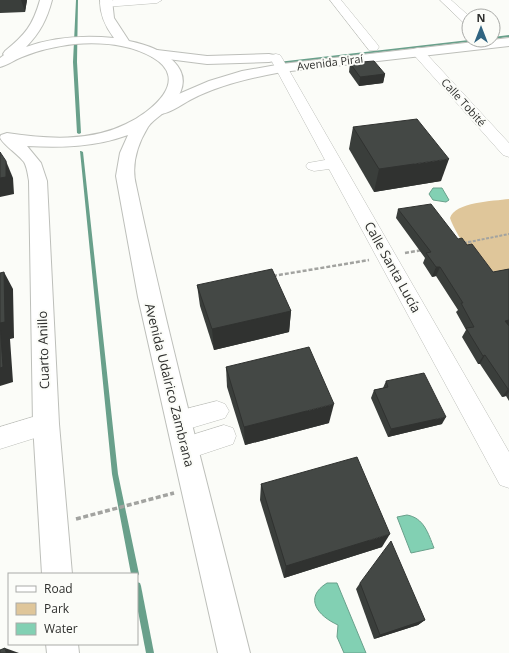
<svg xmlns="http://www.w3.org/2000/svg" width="509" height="653" viewBox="0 0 509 653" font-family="'Open Sans',sans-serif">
  <rect width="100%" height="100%" fill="#fbfcf8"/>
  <path fill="#dfc69a" d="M 509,199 L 509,273 C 502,273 494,272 487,269 C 475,264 454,231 450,218 C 455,202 493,201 509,199 Z"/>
  <g fill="#82d0b3" stroke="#69a08b">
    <polygon points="433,188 442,188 449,200 446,202 433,200 429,194"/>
    <path d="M 407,515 C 424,518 428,533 434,548 L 411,553 L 397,517 Z"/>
    <path d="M 327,583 L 337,583 L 366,653 L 344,653 L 337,637 L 338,625 C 318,616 303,598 327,583 Z"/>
  </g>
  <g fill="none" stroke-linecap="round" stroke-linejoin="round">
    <g fill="#69a08b" fill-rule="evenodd">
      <polygon points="76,0 78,0 77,62 81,133 79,134 77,133 73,62"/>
      <polygon points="509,35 509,37 493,39 493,37"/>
      <polygon points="469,40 478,40 476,41 278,64 276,63 278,62"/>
      <polygon points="80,151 81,151 83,152 118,474 139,574 137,577 137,574 131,574 112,474"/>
      <polygon points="137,582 140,583 141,586 154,653 146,653 137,606"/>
    </g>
    <g stroke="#bdbfba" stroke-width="1">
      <g id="street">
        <polygon points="114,0 162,0 157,3 105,7 100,4 101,2"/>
        <polygon points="330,0 341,0 377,44 379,47 377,50 369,50"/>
        <polygon points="440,0 451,0 469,16 469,25 465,24"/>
        <polygon points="418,48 422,49 509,143 509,157 503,155 414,55 412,52 414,49"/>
        <polygon points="276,54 280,55 282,58 509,452 509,488 500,485 329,169 314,171 308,169 306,166 308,163 325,160 270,58 272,55"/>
        <polygon points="217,401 225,404 229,411 225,418 178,432 170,429 166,421 170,413"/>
        <polygon points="46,413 54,416 58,424 54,432 0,449 0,427"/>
        <polygon points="224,425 233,428 236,436 233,444 185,460 176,456 173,448 176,440"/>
      </g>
    </g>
    <g stroke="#bdbfba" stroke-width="2">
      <g id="secondary">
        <path d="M 509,38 L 509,46 L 282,72 C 250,78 219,85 190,100 C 179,106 165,117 153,114 L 151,111 L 153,108 L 181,93 L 209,81 L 242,71 L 282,64 Z"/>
        <polygon points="157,50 207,56 269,54 274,55 276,58 274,61 269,62 207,64 152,57 150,54 152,51"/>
      </g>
    </g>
    <g stroke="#bdbfba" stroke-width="2">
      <g id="highway">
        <path d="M 40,0 L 52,0 C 47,19 40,33 26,47 C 54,37 84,35 114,38 C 105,26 100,15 100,0 L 112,0 L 114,18 L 129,41 C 160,47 202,68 173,104 C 166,113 154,118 148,127 C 137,145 131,165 136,185 C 169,342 211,497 250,653 L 218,653 L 138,297 L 116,176 L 120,153 L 128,135 C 95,147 61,148 27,146 L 41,163 L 47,181 L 59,424 L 72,574 L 42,574 L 33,424 L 29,181 C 28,175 27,167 24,162 C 19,155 1,143 0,137 L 1,135 L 7,133 C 46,139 90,142 126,124 C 151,112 192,80 152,57 C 129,44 100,42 75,44 C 57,46 39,50 22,57 C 14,60 8,65 0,67 L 0,58 L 4,55 L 3,54 L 5,51 C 25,35 33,25 40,0 Z"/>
        <polygon points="46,644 78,644 79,653 47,653"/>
      </g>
    </g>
    <polyline stroke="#a2a3a0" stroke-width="2" stroke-dasharray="3 1.5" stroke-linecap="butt" points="464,243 509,234"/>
    <g stroke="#a2a3a0" stroke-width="2.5" stroke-dasharray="4 2" stroke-linecap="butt">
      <polyline points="462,243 470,242"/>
      <polyline points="405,253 422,250"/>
      <polyline points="273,276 369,260"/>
    </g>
    <polyline stroke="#a2a3a0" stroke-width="3.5" stroke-dasharray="5 2.5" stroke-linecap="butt" points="76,519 174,493"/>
    <use href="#street" fill="#fff" fill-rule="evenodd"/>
    <use href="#secondary" fill="#fff" fill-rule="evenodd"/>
    <use href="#highway" fill="#fff" fill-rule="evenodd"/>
  </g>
  <g fill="#3a3e3b">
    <polygon points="0,0 27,0 25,12 0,13"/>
    <polygon points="350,63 385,74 383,83 359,86 349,72"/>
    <polygon points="353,127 441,181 374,192 349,149"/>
    <polygon points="398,209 458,239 467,245 493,272 509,269 509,401 506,396 502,397 480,364 478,364 462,337 466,330 456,312 458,310 436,276 432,277 423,263 425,258 396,218"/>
    <polygon points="197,285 291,311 289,332 214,350 200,306"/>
    <polygon points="226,367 329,423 245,445 227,387"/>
    <polygon points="386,381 442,424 388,437 371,398 374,390 383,388"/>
    <polygon points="261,484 382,547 284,578 260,500"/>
    <polygon points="360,583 425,620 418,625 374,639 356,589"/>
  </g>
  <g fill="#303230">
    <polygon points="21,0 27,0 25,12"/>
    <polygon points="385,74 383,83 359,86 360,77"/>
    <polygon points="449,159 441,181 374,192 379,169"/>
    <polygon points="6,161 13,178 14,194 0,197 0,178"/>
    <polygon points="436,267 440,267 436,276 432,277"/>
    <polygon points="4,272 13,289 14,338 10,339 13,382 0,386 0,323"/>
    <polygon points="291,311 289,332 214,350 212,329"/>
    <polygon points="509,320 509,328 505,321"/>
    <polygon points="485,355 480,364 478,364 483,356"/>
    <polygon points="508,389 509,389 509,392 506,396 502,397"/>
    <polygon points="334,404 329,423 245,445 244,427"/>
    <polygon points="446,417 442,424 388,437 391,429"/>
    <polygon points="390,534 382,547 284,578 286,566"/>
    <polygon points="425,620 418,625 374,639 380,635"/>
    <polygon points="5,648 19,653 6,653"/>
  </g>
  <g fill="#444845" stroke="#303230">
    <polygon points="374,61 385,74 360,77 350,63"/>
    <polygon points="417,119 449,159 379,169 353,127"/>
    <polygon points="0,152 6,161 6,177 0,178"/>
    <polygon points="431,204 458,239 462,238 467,245 472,244 493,272 509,269 509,320 505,321 509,326 509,389 508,389 485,355 483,356 466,328 474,327 461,303 463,303 440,267 436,267 426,253 431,252 398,209"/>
    <polygon points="272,269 291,311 212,329 197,285"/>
    <polygon points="4,272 5,322 0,323 3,367 0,368 0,273"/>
    <polygon points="309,347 334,404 244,427 226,367"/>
    <polygon points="424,373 446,417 391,429 374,390 388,387 386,381"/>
    <polygon points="357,457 390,534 286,566 261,484"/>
    <polygon points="391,541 425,620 380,635 360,583"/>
    <polygon points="5,648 6,653 0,653 0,650"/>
  </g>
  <g text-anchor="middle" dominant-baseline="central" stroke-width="4" stroke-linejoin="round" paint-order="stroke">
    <g font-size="11" fill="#2e2f2d" stroke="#fbfcf8">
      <text transform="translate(330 62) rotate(-7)">Avenida Piraí</text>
      <text transform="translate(464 102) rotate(48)">Calle Tobité</text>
    </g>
    <g font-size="13" fill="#2e2f2d" stroke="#fbfcf8">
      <text transform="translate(393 267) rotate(61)">Calle Santa Lucía</text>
      <text transform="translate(43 350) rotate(-92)">Cuarto Anillo</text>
      <text transform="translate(170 385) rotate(76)">Avenida Udalrico Zambrana</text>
    </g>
  </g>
  <rect x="8" y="573" width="130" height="72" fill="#fbfcf8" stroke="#a9aaa7"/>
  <rect x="16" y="586" width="20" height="6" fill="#ffffff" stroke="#a9aaa7"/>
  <text x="44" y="593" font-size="12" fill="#2e2f2d">Road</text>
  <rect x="16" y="603" width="20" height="12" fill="#dfc69a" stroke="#a9aaa7"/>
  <text x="44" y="613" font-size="12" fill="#2e2f2d">Park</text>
  <rect x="16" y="623" width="20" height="12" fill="#82d0b3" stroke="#a9aaa7"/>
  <text x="44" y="633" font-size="12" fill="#2e2f2d">Water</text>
  <g transform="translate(481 28)"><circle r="19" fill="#fbfcf8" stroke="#a9aaa7"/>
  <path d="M0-3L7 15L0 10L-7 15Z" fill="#306481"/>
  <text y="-6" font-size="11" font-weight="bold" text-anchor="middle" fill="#2e2f2d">N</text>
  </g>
</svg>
